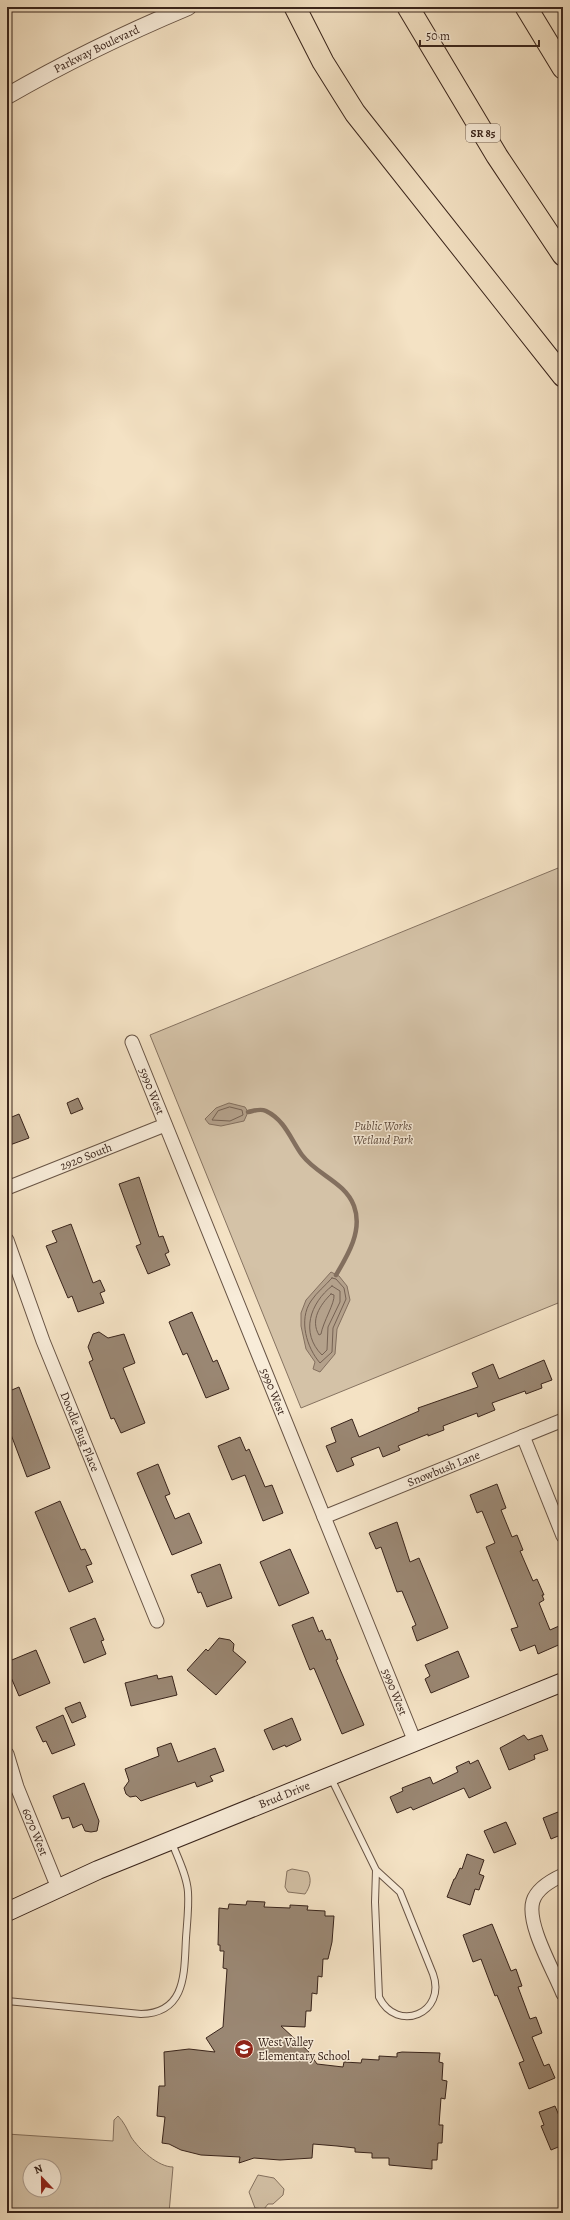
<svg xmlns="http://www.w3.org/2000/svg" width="570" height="2220" viewBox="0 0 570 2220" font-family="Alegreya,serif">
  <rect width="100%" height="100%" fill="#f4e2c4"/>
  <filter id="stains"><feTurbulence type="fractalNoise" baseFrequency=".005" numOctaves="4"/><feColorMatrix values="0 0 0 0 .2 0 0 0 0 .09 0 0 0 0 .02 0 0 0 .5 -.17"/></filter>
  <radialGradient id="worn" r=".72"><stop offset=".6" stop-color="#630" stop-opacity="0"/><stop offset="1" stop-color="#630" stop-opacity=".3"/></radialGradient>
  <g fill="#d4c2a7" stroke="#867361" fill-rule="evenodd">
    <polygon points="563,866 563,1301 301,1408 150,1035"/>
    <path d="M 292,1869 L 308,1872 C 312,1880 310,1887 305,1894 L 288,1892 L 285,1887 L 287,1871 Z"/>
    <path d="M 118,2116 C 124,2122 127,2129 131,2137 C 139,2149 158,2167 173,2167 L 169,2213 L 7,2213 L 7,2134 L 113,2141 L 114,2120 ZM 30,2166 L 54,2166 L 54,2190 L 30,2190 Z"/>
    <polygon points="258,2175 274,2178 284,2189 283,2195 273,2204 268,2204 264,2209 255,2208 249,2192"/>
  </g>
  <g fill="#b4a18b" stroke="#836f5e">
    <polygon points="229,1103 245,1107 248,1112 244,1121 221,1126 209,1124 205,1119 216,1108"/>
    <polygon points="331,1272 339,1276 347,1286 350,1300 337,1329 335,1354 320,1372 313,1369 315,1362 306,1349 301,1326 301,1313 306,1300"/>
  </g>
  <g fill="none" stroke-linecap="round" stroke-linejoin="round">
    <g stroke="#766253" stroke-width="1">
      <polygon points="230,1107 242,1110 243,1115 230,1121 212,1120 218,1111"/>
      <path d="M 332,1278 L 336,1279 L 344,1288 L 346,1299 L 333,1328 L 332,1352 L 320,1363 C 307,1348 298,1320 311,1301 C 317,1292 325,1286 332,1278 Z"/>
      <path d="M 332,1286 L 340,1291 L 340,1302 L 328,1327 L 327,1350 L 322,1355 C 300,1333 310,1303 332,1286 Z"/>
      <path d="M 331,1294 L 334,1295 C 335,1303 323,1322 321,1334 L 319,1335 C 310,1320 320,1305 331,1294 Z"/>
    </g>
    <path stroke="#836f5e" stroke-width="4.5" d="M 248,1112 C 254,1111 260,1108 266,1111 C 285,1120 291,1140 302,1155 C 317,1175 345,1182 354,1206 C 363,1230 348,1255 336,1275"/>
  </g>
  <g fill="#9a8773" stroke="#39241b">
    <polygon points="78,1098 83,1109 71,1114 67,1103"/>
    <polygon points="19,1114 29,1138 7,1146 7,1119"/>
    <polygon points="139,1177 159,1237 163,1236 169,1252 165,1254 170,1265 148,1274 136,1246 141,1244 119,1184"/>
    <polygon points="71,1224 93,1283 100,1280 105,1291 100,1293 104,1303 78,1312 72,1296 68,1298 46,1246 57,1242 52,1231"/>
    <polygon points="192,1312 213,1362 217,1360 229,1389 206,1398 187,1353 183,1355 169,1322"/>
    <polygon points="99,1332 108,1338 124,1334 135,1363 123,1368 145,1423 121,1433 114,1418 111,1419 89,1362 93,1360 88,1347 93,1334"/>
    <polygon points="544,1360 552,1380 541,1384 542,1388 526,1394 525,1391 492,1403 495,1410 478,1417 477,1413 443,1426 444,1430 428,1436 428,1434 398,1446 400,1450 383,1457 379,1447 351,1458 354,1465 337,1472 326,1446 336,1442 331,1428 352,1419 359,1437 419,1411 418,1408 478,1387 472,1373 493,1364 499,1379"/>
    <polygon points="19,1387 50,1468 27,1477 7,1424 7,1392"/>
    <polygon points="240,1437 246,1451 249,1449 265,1487 272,1485 283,1513 263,1521 245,1475 232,1480 218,1446"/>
    <polygon points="158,1464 170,1494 165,1496 175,1519 189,1513 202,1543 172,1555 137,1473"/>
    <polygon points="497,1484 506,1508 501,1510 512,1537 517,1535 523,1550 520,1551 533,1581 537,1579 544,1595 542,1595 544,1600 539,1603 550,1630 559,1626 563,1638 563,1643 538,1654 535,1645 520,1651 511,1629 518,1627 486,1547 495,1543 482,1511 477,1513 470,1495"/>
    <polygon points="60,1501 81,1550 85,1549 92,1564 86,1566 93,1582 69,1592 35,1512"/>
    <polygon points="397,1522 410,1562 419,1558 448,1628 417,1641 412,1627 416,1625 402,1591 397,1592 381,1547 376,1549 369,1533"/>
    <polygon points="290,1549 309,1593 279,1606 260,1562"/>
    <polygon points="220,1564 232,1598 207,1607 201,1592 198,1593 191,1575"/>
    <polygon points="313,1617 319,1632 322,1630 326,1640 330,1639 338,1659 336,1660 364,1725 342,1734 314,1668 310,1670 292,1625"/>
    <polygon points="95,1618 104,1640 101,1641 106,1654 84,1663 70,1628"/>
    <polygon points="219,1638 230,1640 234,1644 233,1651 246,1662 216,1695 187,1670 206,1649 208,1651"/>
    <polygon points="36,1650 50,1683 19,1696 7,1668 7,1662"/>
    <polygon points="458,1651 469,1677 431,1693 425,1679 430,1676 425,1665"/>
    <polygon points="157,1675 158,1679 172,1676 177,1695 131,1706 125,1683"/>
    <polygon points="80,1702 86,1717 72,1723 65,1708"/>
    <polygon points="63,1715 75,1745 52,1754 46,1741 43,1742 36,1727"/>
    <polygon points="292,1718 301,1740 286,1747 285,1745 273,1750 264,1730"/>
    <polygon points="524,1735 528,1740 542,1735 548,1750 534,1755 535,1759 509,1770 500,1748"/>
    <polygon points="171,1743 178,1762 215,1748 224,1771 210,1776 213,1781 197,1787 195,1782 141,1801 136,1796 130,1797 126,1794 124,1788 129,1781 125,1769 159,1756 157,1748"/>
    <polygon points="478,1760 491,1788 469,1798 464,1788 413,1810 411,1807 397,1813 390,1797 403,1791 402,1788 430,1777 433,1784 458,1772 456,1767 469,1761 470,1764"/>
    <polygon points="84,1783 99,1821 97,1831 91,1832 85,1831 82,1824 73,1828 69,1817 62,1819 53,1796"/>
    <polygon points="563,1810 563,1834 551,1839 543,1818"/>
    <polygon points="506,1822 516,1844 494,1853 484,1831"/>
    <polygon points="467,1854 484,1860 479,1874 484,1876 479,1890 475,1889 470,1905 447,1897 454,1879 455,1879 460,1868 462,1869"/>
    <polygon points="247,1901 265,1902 264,1907 290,1908 290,1905 308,1906 307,1910 325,1911 325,1916 334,1916 332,1942 328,1959 323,1959 322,1977 318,1976 317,1994 312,1993 311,2011 306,2011 305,2027 281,2026 308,2051 317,2064 343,2067 344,2062 361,2063 362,2059 379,2060 379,2056 397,2057 397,2053 402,2052 440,2053 439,2062 443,2063 442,2080 447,2081 445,2099 441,2098 439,2125 443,2125 442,2143 438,2143 437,2160 432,2160 432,2169 389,2165 389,2158 372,2158 372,2153 355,2152 355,2148 337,2146 313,2144 312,2158 280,2160 254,2158 239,2163 240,2157 201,2155 181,2150 169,2144 162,2143 165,2117 157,2116 159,2086 165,2086 164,2052 189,2049 215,2052 206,2038 223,2027 227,1969 223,1968 224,1951 220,1951 220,1945 218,1945 219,1908 228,1909 229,1904 246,1905"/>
    <polygon points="492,1924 511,1971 516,1969 522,1986 518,1987 530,2019 536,2017 542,2033 532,2037 544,2066 549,2064 555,2078 529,2089 519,2063 524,2061 497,1995 495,1996 481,1959 473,1962 463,1935"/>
    <polygon points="555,2106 563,2125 563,2145 551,2150 541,2126 544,2125 539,2112"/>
  </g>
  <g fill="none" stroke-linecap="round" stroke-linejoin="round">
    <g stroke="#685445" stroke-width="8">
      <g id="service">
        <path d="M 331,1778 L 376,1870 L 400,1892 L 433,1974 C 447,2013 397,2034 379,1997 L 375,1902 L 376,1870"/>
        <path d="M 7,2001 L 141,2014 C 187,2013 184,1972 186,1938 C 187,1923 189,1907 188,1892 C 187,1876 178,1858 172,1843"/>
      </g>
    </g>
    <g stroke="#685445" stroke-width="15">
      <g id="minor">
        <path id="s1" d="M 132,1042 L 415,1742"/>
        <path id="s2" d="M 7,1188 L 165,1125"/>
        <path id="s3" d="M 7,1240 L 43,1341 L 157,1621"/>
        <polyline points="523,1436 563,1536"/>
        <path id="s4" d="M 324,1517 L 563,1420"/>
        <path id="s5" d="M 7,1754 L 17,1787 L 58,1888"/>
        <path d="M 563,1875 C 552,1880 537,1888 533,1901 C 526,1924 554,1971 563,1994"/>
      </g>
    </g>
    <g stroke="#685445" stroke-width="18">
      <g id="tertiary">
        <path id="s6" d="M 7,96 C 66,62 126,33 188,7"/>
      </g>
    </g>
    <g stroke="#39241b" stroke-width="20">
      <g id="secondary">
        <path id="s7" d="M 7,1912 L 98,1870 L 563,1682"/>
      </g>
    </g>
    <g stroke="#39241b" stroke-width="23">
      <g id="trunk">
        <polyline points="295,7 323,62 355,113 563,376"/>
        <polyline points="408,7 497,156 563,255"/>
        <polyline points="526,7 563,68"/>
      </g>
    </g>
    <use href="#service" stroke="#f8ecd9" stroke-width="6"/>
    <use href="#minor" stroke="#f8ecd9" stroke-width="13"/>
    <use href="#tertiary" stroke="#f8ecd9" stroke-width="16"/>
    <use href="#secondary" stroke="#f8ecd9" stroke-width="18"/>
    <use href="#trunk" stroke="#f4e2c4" stroke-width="21"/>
  </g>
  <defs>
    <g id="school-disc" transform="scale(1)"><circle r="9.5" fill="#8f2418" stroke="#f8ecd9"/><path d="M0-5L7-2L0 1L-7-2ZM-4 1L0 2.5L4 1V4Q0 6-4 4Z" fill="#fff"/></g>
  </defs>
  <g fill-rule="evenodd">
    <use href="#school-disc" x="244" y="2049"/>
  </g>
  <g text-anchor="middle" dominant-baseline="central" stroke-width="3" stroke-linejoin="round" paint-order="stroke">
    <rect fill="#f8ecd9" stroke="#726054" stroke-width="1" x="466" y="124" width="34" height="18" rx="3"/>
    <g font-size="11" font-weight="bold" fill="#39241b">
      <text x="483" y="133">SR 85</text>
    </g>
    <g font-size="12" fill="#39241b" stroke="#f8ecd9">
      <text stroke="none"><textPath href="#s6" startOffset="101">Parkway Boulevard</textPath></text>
      <text stroke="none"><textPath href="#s1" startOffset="53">5990 West</textPath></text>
      <text stroke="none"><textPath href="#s2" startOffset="85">2920 South</textPath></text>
      <text stroke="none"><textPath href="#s1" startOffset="377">5990 West</textPath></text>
      <text stroke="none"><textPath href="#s3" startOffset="205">Doodle Bug Place</textPath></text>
      <text stroke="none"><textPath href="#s4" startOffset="129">Snowbush Lane</textPath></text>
      <text stroke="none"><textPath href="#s1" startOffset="701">5990 West</textPath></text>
      <text stroke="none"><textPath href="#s7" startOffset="301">Brud Drive</textPath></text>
      <text stroke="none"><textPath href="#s5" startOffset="83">6070 West</textPath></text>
    </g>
    <g font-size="12" font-style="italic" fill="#604c3e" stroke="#f8ecd9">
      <text x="383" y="1126">Public Works<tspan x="383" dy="14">Wetland Park</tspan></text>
    </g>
    <g font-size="12" fill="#39241b" stroke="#f8ecd9" text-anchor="start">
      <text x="258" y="2042">West Valley<tspan x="258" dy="14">Elementary School</tspan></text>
    </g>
  </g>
  <rect width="570" height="2220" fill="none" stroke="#f4e2c4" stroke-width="24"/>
  <rect x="8" y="8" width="554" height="2204" fill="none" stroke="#39241b" stroke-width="2"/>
  <rect x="12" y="12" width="546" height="2196" fill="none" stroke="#39241b"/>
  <g transform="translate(42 2178) rotate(338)"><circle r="19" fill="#f8ecd9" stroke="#ac9c8d"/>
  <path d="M0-3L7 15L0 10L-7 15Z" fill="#8f2418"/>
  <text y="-6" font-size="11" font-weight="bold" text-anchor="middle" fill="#39241b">N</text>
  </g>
  <path d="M420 40v6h119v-6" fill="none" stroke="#39241b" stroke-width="2"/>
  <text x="426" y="40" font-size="12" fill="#39241b" stroke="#f8ecd9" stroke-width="3" paint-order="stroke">50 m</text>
  <rect width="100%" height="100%" filter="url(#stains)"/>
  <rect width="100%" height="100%" fill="url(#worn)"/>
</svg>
